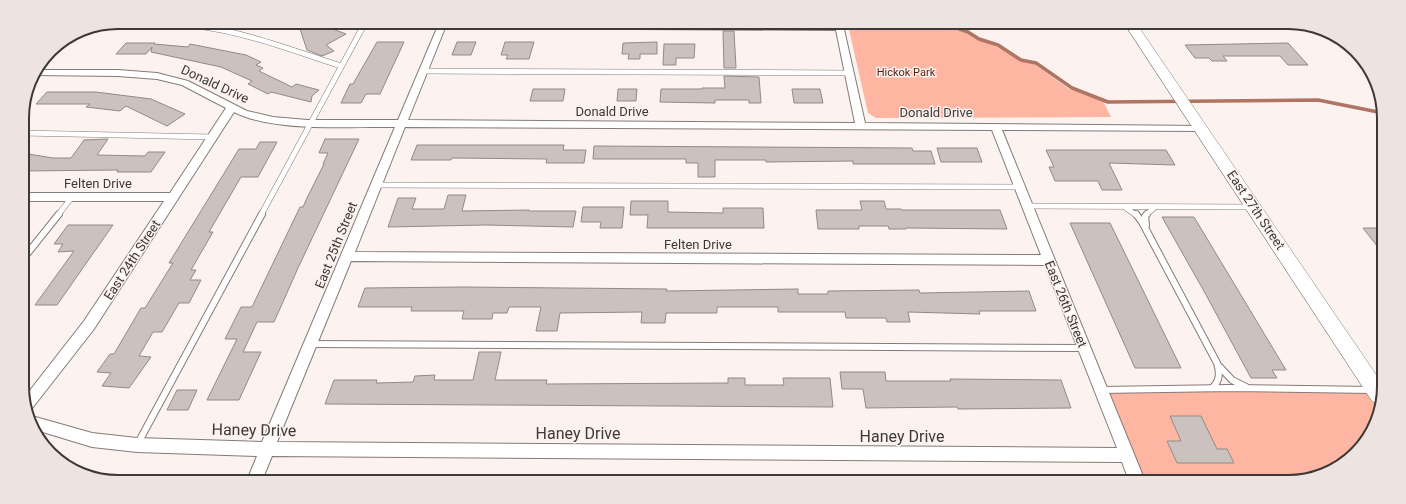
<svg xmlns="http://www.w3.org/2000/svg" width="1406" height="504" viewBox="0 0 1406 504" font-family="Roboto,sans-serif">
  <rect width="100%" height="100%" fill="#fcf2ef"/>
  <g fill="#feb6a2">
    <polygon points="848,25 939,25 967,33 978,39 1002,49 1019,60 1034,64 1069,89 1103,101 1111,117 876,118 868,113"/>
    <polygon points="1100,390 1376,390 1379,395 1379,417 1347,462 1294,482 1137,481"/>
  </g>
  <g fill="none" stroke-linecap="round" stroke-linejoin="round">
    <polyline stroke="#b07463" stroke-width="3.5" points="948,25 968,32 979,39 998,45 1021,60 1036,63 1072,88 1108,102 1318,100 1383,113"/>
  </g>
  <g fill="#cbc1be" stroke="#938a87">
    <polygon points="298,23 317,23 346,34 326,45 334,51 322,56 307,50"/>
    <polygon points="723,31 734,31 736,68 724,68"/>
    <polygon points="377,42 404,42 380,94 366,94 361,103 341,103 350,84 353,84"/>
    <polygon points="457,42 476,42 471,55 452,55"/>
    <polygon points="505,42 534,42 529,59 506,59 508,55 501,55"/>
    <polygon points="657,42 657,54 640,54 640,59 628,59 629,54 622,54 623,43"/>
    <polygon points="126,43 155,43 154,44 188,47 190,44 246,55 261,62 256,65 263,68 259,71 292,87 296,84 319,90 312,96 311,102 271,92 268,94 248,84 252,81 221,67 151,52 152,47 146,54 116,54"/>
    <polygon points="1288,43 1308,65 1288,65 1280,56 1223,56 1227,61 1212,61 1209,58 1195,58 1185,45"/>
    <polygon points="664,44 695,44 694,58 676,58 676,65 663,65"/>
    <polygon points="724,76 759,77 761,103 749,103 749,100 715,100 715,103 660,102 661,89 702,89 702,88 725,88"/>
    <polygon points="533,89 565,89 563,101 530,101"/>
    <polygon points="618,89 637,89 636,101 617,101"/>
    <polygon points="792,89 820,89 823,103 794,103"/>
    <polygon points="47,92 96,92 151,99 185,114 167,126 126,106 120,111 86,107 90,104 36,104"/>
    <polygon points="108,139 97,155 145,156 148,152 165,152 151,172 117,172 118,170 23,171 22,153 53,158 71,158 84,140"/>
    <polygon points="325,139 359,139 298,268 274,322 257,322 243,352 261,352 239,400 207,400 237,339 225,339 241,307 252,307 300,207 303,207 307,198 324,164 323,164 328,153 319,153"/>
    <polygon points="260,142 277,142 258,177 241,177 209,232 213,232 191,270 196,270 190,280 201,280 189,303 179,303 162,332 153,332 139,356 151,357 129,388 102,386 111,373 97,372 110,354 114,354 141,308 145,308 173,263 169,263 239,149 256,149"/>
    <polygon points="417,145 564,145 563,150 586,150 584,163 546,163 547,159 452,158 451,160 411,160"/>
    <polygon points="594,146 912,148 913,151 931,151 935,164 853,164 853,161 766,162 766,160 715,160 715,177 698,177 698,163 686,163 686,159 593,159"/>
    <polygon points="937,148 977,148 982,162 941,162"/>
    <polygon points="1046,150 1166,150 1175,165 1109,163 1122,190 1102,190 1098,181 1055,181 1049,167 1054,167"/>
    <polygon points="448,195 466,195 462,211 529,210 529,211 576,211 573,227 485,225 388,227 398,198 416,198 412,209 444,209"/>
    <polygon points="631,201 668,201 668,212 723,213 723,208 763,208 764,228 647,228 648,215 630,215"/>
    <polygon points="860,201 884,201 886,209 901,209 902,210 1000,210 1007,229 906,228 906,229 889,229 888,226 859,226 859,229 818,229 816,210 862,210"/>
    <polygon points="583,207 624,207 622,228 600,228 601,222 581,222"/>
    <polygon points="1162,217 1194,217 1286,370 1272,370 1277,378 1251,378 1205,293"/>
    <polygon points="1070,223 1110,223 1181,368 1135,368"/>
    <polygon points="68,225 113,225 57,305 35,305 74,251 58,252 63,244 54,244"/>
    <polygon points="1363,228 1382,228 1381,251"/>
    <polygon points="464,287 667,289 666,291 798,289 798,294 828,294 828,291 919,290 920,293 1029,291 1036,311 979,311 980,314 908,312 910,322 887,322 886,318 846,318 845,312 778,312 778,307 717,307 717,313 666,313 665,323 641,323 642,312 560,313 557,331 536,331 541,307 509,307 507,313 493,313 492,319 462,319 464,311 411,311 412,307 358,307 365,288"/>
    <polygon points="479,352 501,352 495,380 547,380 546,384 728,383 728,378 745,378 745,385 784,385 783,378 830,378 833,407 325,404 334,380 377,380 376,383 413,382 415,376 435,375 434,380 473,380"/>
    <polygon points="840,372 885,372 886,381 951,381 950,379 1061,380 1071,408 958,409 957,407 866,408 863,389 842,389"/>
    <polygon points="177,390 197,390 188,410 167,410"/>
    <polygon points="1170,416 1201,416 1217,449 1227,449 1234,463 1177,463 1167,441 1181,441"/>
  </g>
  <g fill="none" stroke-linecap="round" stroke-linejoin="round">
    <g stroke="#847b78" stroke-width="6">
      <g id="service-far1">
        <path d="M 102,25 C 134,25 165,22 197,26 C 246,32 294,51 341,66"/>
        <polyline points="423,71 849,73"/>
        <polyline points="22,133 212,137"/>
        <polyline points="376,185 1020,187"/>
        <polyline points="1027,206 1252,207"/>
        <polyline points="1126,208 1136,215"/>
        <polyline points="58,215 72,197"/>
        <polyline points="261,215 365,23"/>
        <polyline points="1146,215 1155,207"/>
      </g>
    </g>
    <g stroke="#847b78" stroke-width="8">
      <g id="service">
        <path d="M 1136,214 L 1142,222 L 1217,363 C 1220,373 1220,381 1212,388"/>
        <polyline points="1146,225 1145,216 1147,214"/>
        <polyline points="23,259 59,214"/>
        <polyline points="311,344 1084,348"/>
        <polyline points="1219,366 1232,380 1246,387"/>
        <polyline points="1100,390 1230,388 1373,390"/>
        <polyline points="137,445 262,214"/>
      </g>
    </g>
    <g stroke="#847b78" stroke-width="2">
      <path id="minor" d="M 380,23 L 843,25 L 865,123 L 1204,126 L 1205,128 L 1200,131 L 1002,130 L 1145,481 L 1129,481 L 1122,462 L 272,456 L 263,478 L 248,478 L 257,456 L 137,452 L 92,447 L 36,430 L 30,416 L 32,416 L 92,433 L 137,438 L 262,442 L 395,127 C 348,126 275,133 234,112 L 94,329 L 30,411 L 28,412 L 24,404 L 24,398 L 84,321 L 164,201 L 23,201 L 23,193 L 170,193 L 226,108 L 182,85 L 157,79 L 118,76 L 32,75 L 36,70 L 118,70 L 157,73 L 188,81 L 247,111 L 273,117 L 307,120 L 398,120 L 437,28 C 424,28 388,31 380,23 ZM 445,28 L 836,30 L 855,123 L 408,120 ZM 405,127 L 992,130 L 1041,255 L 355,252 ZM 351,261 L 1045,265 L 1117,448 L 277,442 Z"/>
    </g>
    <g stroke="#847b78" stroke-width="1">
      <polygon id="secondary" points="1126,26 1138,26 1379,379 1379,404 1372,401"/>
    </g>
    <use href="#service-far1" stroke="#fff" stroke-width="5"/>
    <use href="#service" stroke="#fff" stroke-width="6"/>
    <use href="#minor" fill="#fff" fill-rule="evenodd"/>
    <use href="#secondary" fill="#fff" fill-rule="evenodd"/>
  </g>
  <g text-anchor="middle" dominant-baseline="central" stroke-width="3" stroke-linejoin="round" paint-order="stroke">
    <g font-size="11" fill="#541e0f" stroke="#fcf2ef">
      <text x="906" y="72">Hickok Park</text>
    </g>
    <g font-size="13" fill="#3d3938" stroke="#fcf2ef">
      <text transform="translate(215 84) rotate(25)">Donald Drive</text>
      <text x="612" y="111">Donald Drive</text>
      <text x="936" y="112">Donald Drive</text>
      <text x="98" y="183">Felten Drive</text>
      <text transform="translate(1256 210) rotate(56)">East 27th Street</text>
      <text x="698" y="244">Felten Drive</text>
      <text transform="translate(336 245) rotate(-68)">East 25th Street</text>
      <text transform="translate(132 260) rotate(-57)">East 24th Street</text>
      <text transform="translate(1066 304) rotate(68)">East 26th Street</text>
    </g>
    <g font-size="16" fill="#3d3938" stroke="#fcf2ef">
      <text transform="translate(254 430) rotate(1)">Haney Drive</text>
      <text x="578" y="433">Haney Drive</text>
      <text x="902" y="436">Haney Drive</text>
    </g>
  </g>
  <path d="M0 0H1406V504H0ZM118 29H1288A89 89 0 0 1 1377 118V386A89 89 0 0 1 1288 475H118A89 89 0 0 1 29 386V118A89 89 0 0 1 118 29Z" fill="#ede3e0" fill-rule="evenodd"/>
  <path fill="none" stroke="#3d3938" stroke-width="2" d="M118 29H1288A89 89 0 0 1 1377 118V386A89 89 0 0 1 1288 475H118A89 89 0 0 1 29 386V118A89 89 0 0 1 118 29Z"/>
</svg>
